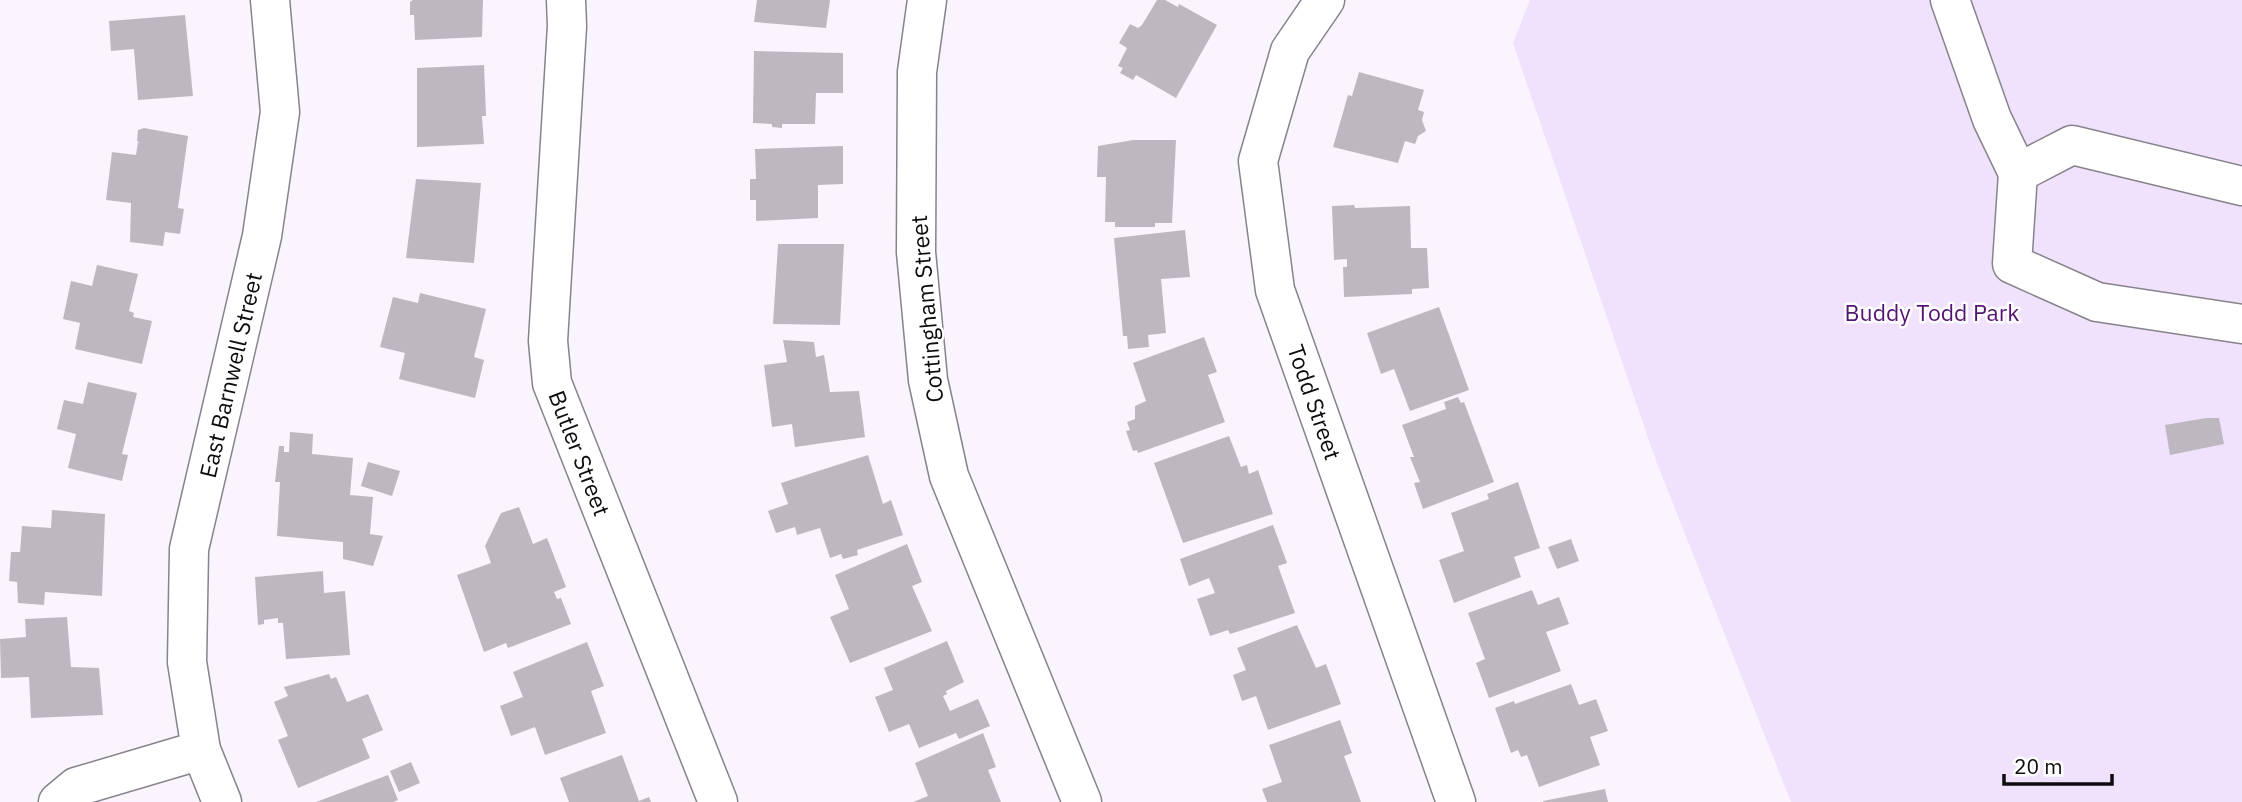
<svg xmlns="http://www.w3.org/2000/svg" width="2242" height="802" viewBox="0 0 2242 802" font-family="'IBM Plex Sans',sans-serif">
  <rect width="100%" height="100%" fill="#f9f4fd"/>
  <polygon fill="#f0e2fc" points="1530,0 2242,0 2242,802 1791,802 1655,458 1513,43"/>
  <g fill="#bdb8c0">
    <polygon points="413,0 483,0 482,37 415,40 414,15 410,15 410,2"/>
    <polygon points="757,0 830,0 826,28 754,22"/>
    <polygon points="1157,0 1165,0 1178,7 1179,4 1217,25 1176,98 1136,75 1133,80 1120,73 1123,68 1118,66 1127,48 1119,43 1130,24 1138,28 1142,25"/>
    <polygon points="185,15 193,96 138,100 134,49 111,51 109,21"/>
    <polygon points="754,51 843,53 843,93 816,93 815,124 782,124 782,128 772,127 772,124 753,123"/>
    <polygon points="484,65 486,116 482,116 484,144 417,147 417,68"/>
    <polygon points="1359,72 1424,90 1418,110 1424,112 1422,120 1426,131 1418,136 1415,144 1405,141 1398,163 1333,147 1348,95 1352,96"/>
    <polygon points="144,128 188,136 178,208 184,209 180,234 165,232 163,246 130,242 131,203 106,200 112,152 136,155 138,142 141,143 137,141 138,130"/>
    <polygon points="1133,140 1176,140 1172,223 1155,223 1155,227 1115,227 1115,222 1105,222 1106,177 1097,177 1098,146"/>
    <polygon points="843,146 843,184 818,185 818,218 756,221 756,200 750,200 750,179 756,179 755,149"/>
    <polygon points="416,179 481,183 474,263 406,258"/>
    <polygon points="1354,205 1355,208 1410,206 1411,248 1427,248 1429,288 1412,289 1412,294 1344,297 1343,267 1347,267 1347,259 1334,260 1332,206"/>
    <polygon points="1185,230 1190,277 1161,279 1166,333 1148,335 1149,347 1128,349 1127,336 1123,336 1114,238"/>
    <polygon points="778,244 844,244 840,325 773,324"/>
    <polygon points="97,265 138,274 129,311 134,313 133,317 152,321 142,364 75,349 80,323 63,319 71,281 92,286"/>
    <polygon points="420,293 486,309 474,357 484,360 475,398 399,379 405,353 380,347 393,297 418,303"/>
    <polygon points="1439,307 1469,390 1410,411 1394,369 1381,374 1367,333"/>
    <polygon points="1204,337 1217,372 1208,375 1225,422 1138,453 1137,450 1133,451 1126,431 1130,430 1127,422 1135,419 1135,406 1146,401 1133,363"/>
    <polygon points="783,340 814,342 816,357 824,355 830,392 859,391 865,437 795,447 792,424 772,427 764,365 787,362"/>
    <polygon points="88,382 137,393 122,454 128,455 122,481 68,468 76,434 57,429 64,400 83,404"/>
    <polygon points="1458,397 1461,403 1464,402 1494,482 1423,509 1414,483 1420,482 1410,457 1414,457 1402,425 1446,409 1444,402"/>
    <polygon points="2206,418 2219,418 2224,444 2170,455 2165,425"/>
    <polygon points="290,432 313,434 312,454 353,458 350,495 373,497 370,534 383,536 373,566 343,559 343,542 277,536 280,482 275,482 279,446 284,446 284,452 289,452"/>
    <polygon points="1229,436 1241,467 1247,465 1249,474 1258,470 1273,514 1183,543 1154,463"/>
    <polygon points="868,455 883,504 891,500 903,535 857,550 858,555 843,559 841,554 830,558 820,528 797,535 795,527 776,533 768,511 788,504 781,483"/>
    <polygon points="368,462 400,471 392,496 361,486"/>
    <polygon points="1518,482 1540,548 1514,557 1521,577 1454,603 1439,560 1464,551 1451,513 1489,499 1487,494"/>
    <polygon points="519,507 533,544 547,538 566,587 554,592 557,599 561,598 571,624 508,648 506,643 484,652 457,575 491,563 485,546 501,513"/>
    <polygon points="52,510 105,514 102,596 45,592 44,605 18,603 17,582 9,581 11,552 20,552 22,526 51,528"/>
    <polygon points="1273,525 1287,563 1278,566 1295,613 1230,634 1228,630 1210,636 1197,599 1215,593 1209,578 1189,586 1180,559"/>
    <polygon points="1571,539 1579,561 1557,569 1548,547"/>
    <polygon points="907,544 922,582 912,586 932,631 850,663 830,617 849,609 835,575"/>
    <polygon points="323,571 324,593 345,591 350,655 286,659 283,623 278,623 278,618 264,620 264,624 258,625 255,577"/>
    <polygon points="1532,590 1538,605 1559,597 1569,624 1546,632 1561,671 1489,698 1476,663 1485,659 1468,613"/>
    <polygon points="67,617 71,667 99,668 103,715 31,718 29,677 1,678 0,639 26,637 25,619"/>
    <polygon points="1297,625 1316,668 1326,664 1341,704 1268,730 1256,696 1242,701 1233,675 1246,670 1237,648"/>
    <polygon points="947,641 964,682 946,691 947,694 943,696 950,711 978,699 990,726 959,739 956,733 919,748 909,724 889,732 875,697 893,690 884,668"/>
    <polygon points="587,642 604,686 591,691 606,733 545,755 535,727 511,736 500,706 523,697 513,672"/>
    <polygon points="329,674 331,679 336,677 347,702 368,694 383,730 362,739 370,758 298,788 278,740 288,736 274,702 288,696 284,687"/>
    <polygon points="1571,684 1579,705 1596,699 1608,731 1590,737 1600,765 1539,787 1527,755 1521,757 1518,750 1511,753 1495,708 1514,701 1515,704"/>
    <polygon points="1340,720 1352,753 1344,756 1361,802 1267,802 1262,789 1282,782 1269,745"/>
    <polygon points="983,733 996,767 988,770 1001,802 913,802 928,796 915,763"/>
    <polygon points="622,755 639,801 649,797 651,802 569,802 560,778"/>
    <polygon points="411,762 420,783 399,792 390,771"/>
    <polygon points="388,775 398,800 393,802 316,802"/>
    <polygon points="1605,789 1608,802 1543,802 1543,801"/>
  </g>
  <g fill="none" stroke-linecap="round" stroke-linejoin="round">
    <g stroke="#87838b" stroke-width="41">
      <g id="minor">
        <polyline points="566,0 567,26 548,341 552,383 718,802"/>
        <polyline points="927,0 917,72 916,252 928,380 949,476 1082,802"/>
        <polyline points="1325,0 1290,51 1258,161 1275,290 1456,802"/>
        <polyline points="1950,0 1992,119 2018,173"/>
        <polyline points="2242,186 2072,145 2018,173 2012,264 2097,302 2242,324"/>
        <polyline points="58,802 76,787 201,750"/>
        <polyline points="222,802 201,750 187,662 189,549 262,236 280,112 270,0"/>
      </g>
    </g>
    <use href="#minor" stroke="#fff" stroke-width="38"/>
  </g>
  <g text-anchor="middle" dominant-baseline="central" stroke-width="5" stroke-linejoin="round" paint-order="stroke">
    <g font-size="23" fill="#0d0b0e" stroke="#fff">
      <text transform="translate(926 309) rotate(-95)">Cottingham Street</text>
      <text transform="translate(230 375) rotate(-77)">East Barnwell Street</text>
      <text transform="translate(1315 402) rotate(71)">Todd Street</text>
      <text transform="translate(580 453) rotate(69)">Butler Street</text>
    </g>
    <g font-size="23" fill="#531472" stroke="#fff">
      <text x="1932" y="312">Buddy Todd Park</text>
    </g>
  </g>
  <path d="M2004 774v10h108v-10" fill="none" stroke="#0d0b0e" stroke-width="3.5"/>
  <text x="2014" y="774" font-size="21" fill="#0d0b0e" stroke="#ffffff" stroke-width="5" paint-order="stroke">20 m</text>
</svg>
